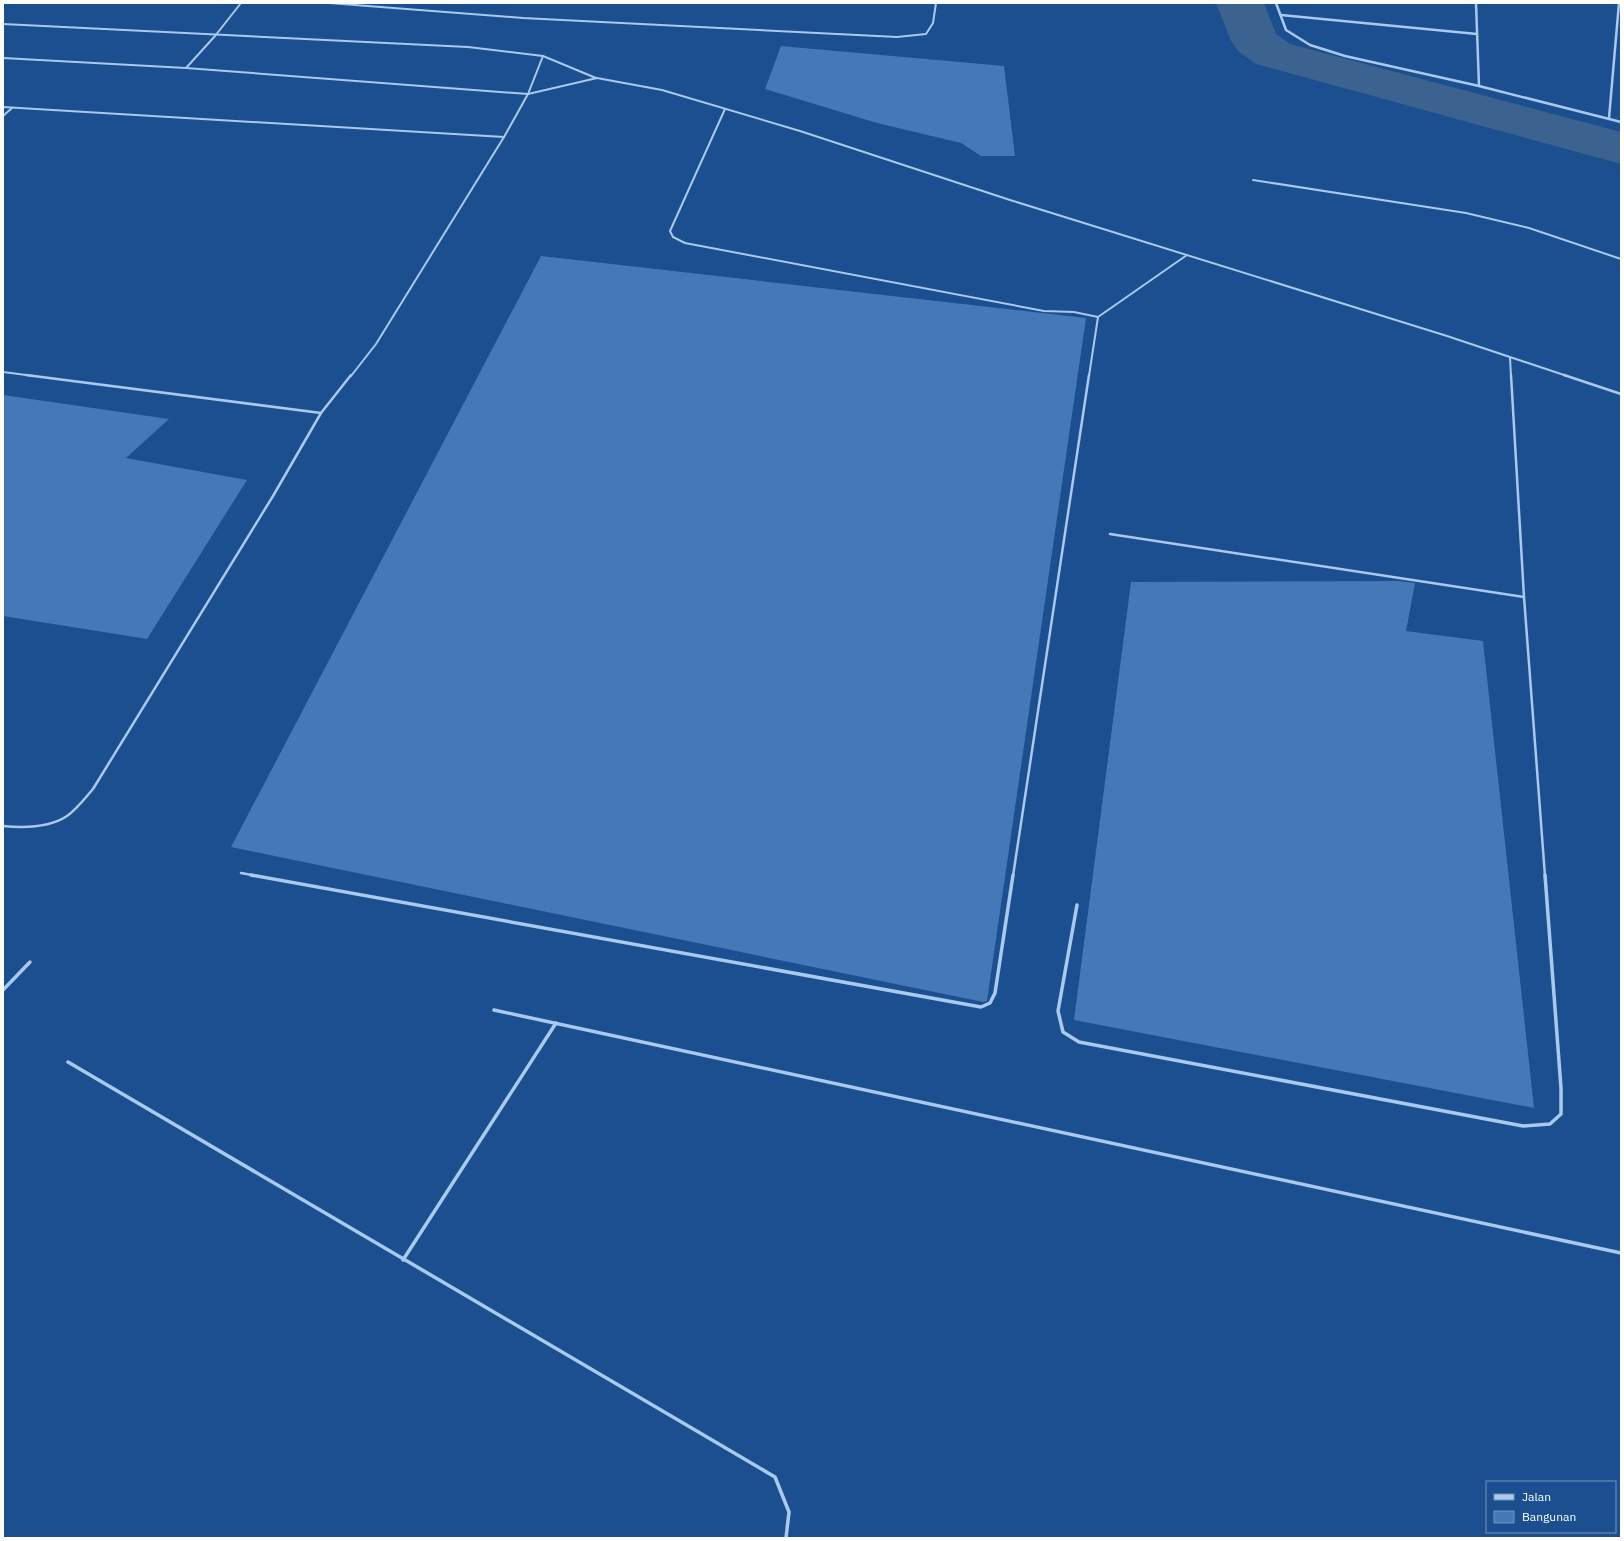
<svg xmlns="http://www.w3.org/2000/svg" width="1624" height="1541" viewBox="0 0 1624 1541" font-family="'IBM Plex Sans',sans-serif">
  <rect width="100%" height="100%" fill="#1b4f8f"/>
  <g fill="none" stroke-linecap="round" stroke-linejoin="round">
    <polygon fill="#3c6290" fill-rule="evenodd" points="1216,3 1264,3 1276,34 1290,44 1621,132 1621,164 1256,64 1238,51 1231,41"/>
  </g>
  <g fill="#4478b7">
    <polygon points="781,46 1004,66 1015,156 981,156 961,143 877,123 765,89"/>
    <polygon points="541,256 1086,318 987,1001 983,1002 231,847"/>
    <polygon points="3,395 169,419 126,458 247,480 147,639 3,616"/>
    <polygon points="1399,581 1415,583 1406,631 1483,641 1534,1108 1074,1020 1131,582"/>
  </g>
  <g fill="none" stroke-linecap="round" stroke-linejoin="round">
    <g stroke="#a9c9ee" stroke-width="2">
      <polyline points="329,3 523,18 897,37 926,34 933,23 936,3"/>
      <polyline points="3,24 468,47 543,56 596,78"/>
      <polyline points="3,58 186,68 528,94 597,78 662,90 800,131 1010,200 1447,336 1567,376"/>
      <polyline points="186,68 215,36 241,3"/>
      <polyline points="3,107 504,137"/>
      <polyline points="725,109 670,231 673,237 685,243 1044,311 1074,312 1098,317 1187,255"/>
      <polyline points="3,116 12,108"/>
      <polyline points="1253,180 1466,213 1529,228 1621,259"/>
      <polyline points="1510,358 1511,376"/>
      <polyline points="3,372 34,376"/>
      <polyline points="351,376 376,344 504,137 528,94 543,56"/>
      <polyline points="1089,376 1098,317"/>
    </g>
    <g stroke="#a9c9ee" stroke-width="2.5">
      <polyline points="26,375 321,413"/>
      <polyline points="1511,375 1524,597 1545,876"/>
      <polyline points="1564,375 1621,394"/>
      <polyline points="1110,534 1524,597"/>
      <path d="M 3,826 C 23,828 49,828 67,816 C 77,809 85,798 93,789 L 273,496 L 321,413 L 351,375"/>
      <polyline points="241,873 257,876"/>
      <polyline points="1013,876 1089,375"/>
    </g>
    <g stroke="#a9c9ee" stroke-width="3.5">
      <polyline points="251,875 981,1007 990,1003 995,993 1013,875"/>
      <polyline points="1077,905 1058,1011 1063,1032 1079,1042 1523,1126 1550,1124 1561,1114 1561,1088 1545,875"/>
      <polyline points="3,990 30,962"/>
      <polyline points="494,1010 1621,1253"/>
      <polyline points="68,1062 775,1477 789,1512 786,1538"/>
      <polyline points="403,1260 556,1023"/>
    </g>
    <g stroke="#a9c9ee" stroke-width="2.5">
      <polyline points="1276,3 1286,30 1310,45 1345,56 1479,86 1621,122"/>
      <polyline points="1476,3 1479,86"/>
      <polyline points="1281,15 1477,34"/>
      <polyline points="1609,118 1619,3"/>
    </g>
  </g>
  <rect width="1624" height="1541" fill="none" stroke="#ffffff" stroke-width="8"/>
  <rect x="1486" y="1481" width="130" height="52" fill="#1b4f8f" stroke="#7695bc"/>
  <rect x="1494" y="1494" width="20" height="6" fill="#a9c9ee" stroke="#7695bc"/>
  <text x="1522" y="1501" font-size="12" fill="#ffffff">Jalan</text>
  <rect x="1494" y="1511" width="20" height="12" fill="#4478b7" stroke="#7695bc"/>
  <text x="1522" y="1521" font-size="12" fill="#ffffff">Bangunan</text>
</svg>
